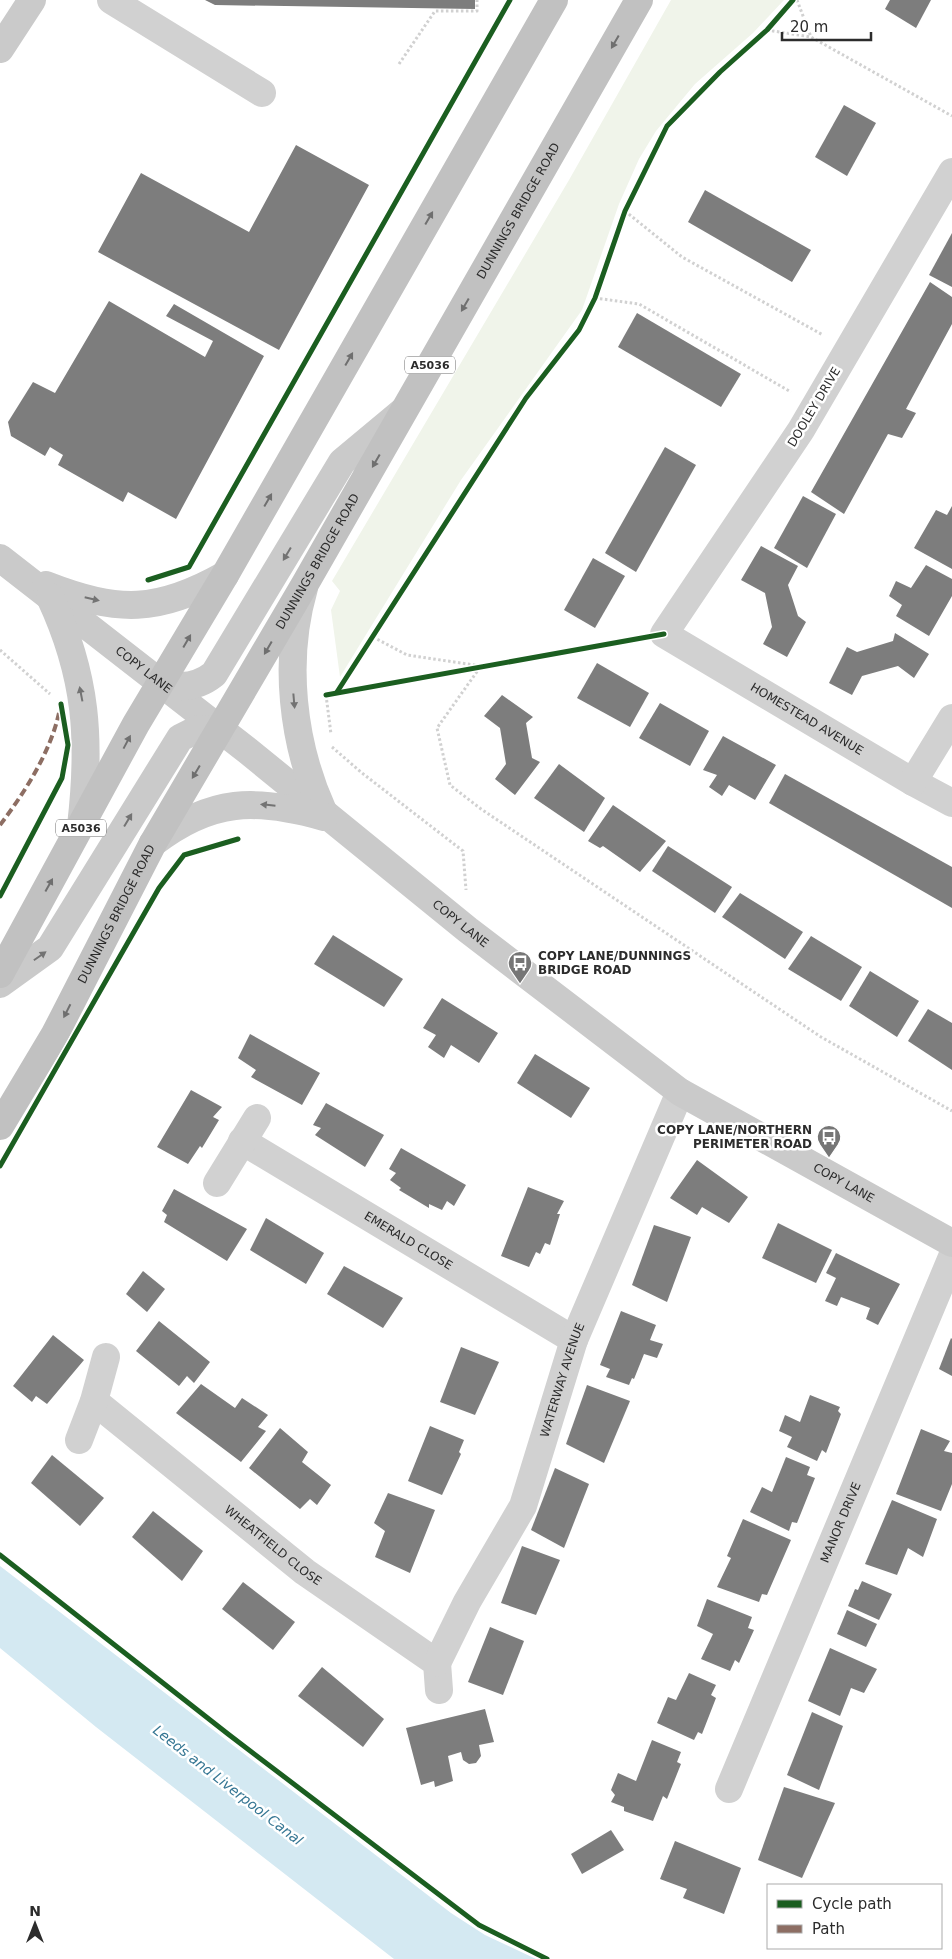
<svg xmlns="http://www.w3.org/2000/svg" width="952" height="1959" viewBox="0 0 952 1959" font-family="'DejaVu Sans',sans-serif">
  <rect width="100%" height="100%" fill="#fff"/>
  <polygon fill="#f0f4ea" points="671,0 784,0 753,33 695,84 656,131 639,159 619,204 582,310 461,480 340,677 331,610 340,591 332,581 569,180"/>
  <polygon fill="#d4e9f2" points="0,1566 451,1913 485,1935 536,1959 394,1959 96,1727 0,1648"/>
  <g fill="#7d7d7d">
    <polygon points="205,0 475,0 475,9 215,5"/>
    <polygon points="890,0 931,0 916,28 885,9"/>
    <polygon points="844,105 876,123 847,176 815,157"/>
    <polygon points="296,145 369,185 279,350 98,252 141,173 249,232"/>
    <polygon points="705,190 811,250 792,282 688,222"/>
    <polygon points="952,233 952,287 929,275"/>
    <polygon points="930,282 952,297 952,324 906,409 916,413 902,438 888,434 844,514 811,492"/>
    <polygon points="109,301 205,357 213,341 166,316 174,304 264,356 176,519 128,492 123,502 58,465 63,455 50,447 45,456 11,436 8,422 33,382 55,393"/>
    <polygon points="637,313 741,374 721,407 618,347"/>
    <polygon points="665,447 696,465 636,572 605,553"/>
    <polygon points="803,496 836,514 807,568 774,548"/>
    <polygon points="952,506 952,569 914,548 936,510 947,515"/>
    <polygon points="761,546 798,566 788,585 798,616 806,622 787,657 763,644 772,627 765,593 741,580"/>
    <polygon points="593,558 625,576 595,628 564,610"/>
    <polygon points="926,565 952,579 952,596 929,636 896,616 902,605 889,596 896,581 911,588"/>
    <polygon points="895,633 929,654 914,678 898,666 862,676 852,695 829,683 847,647 857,652 893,641"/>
    <polygon points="597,663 649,693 630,727 577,698"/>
    <polygon points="502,695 533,717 526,723 532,758 540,762 515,795 495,779 506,764 500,728 484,716"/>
    <polygon points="660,703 709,731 690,766 639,738"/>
    <polygon points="723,736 776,765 755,800 729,785 722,796 709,787 717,775 703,770"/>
    <polygon points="559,764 605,798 584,832 534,798"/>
    <polygon points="785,774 952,867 952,908 769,803"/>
    <polygon points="613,805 666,841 640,872 603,846 600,848 588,841"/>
    <polygon points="668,846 732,887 715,913 652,871"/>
    <polygon points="740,893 803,932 785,959 722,917"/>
    <polygon points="333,935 403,979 384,1007 314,964"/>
    <polygon points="811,936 862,967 841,1001 788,969"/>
    <polygon points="870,971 919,1001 897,1037 849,1006"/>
    <polygon points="442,998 498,1033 479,1063 451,1045 444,1058 428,1047 436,1035 423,1028"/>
    <polygon points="928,1009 952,1023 952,1070 908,1041"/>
    <polygon points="250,1034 320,1073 302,1105 251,1077 256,1070 238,1058"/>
    <polygon points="535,1054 590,1088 571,1118 517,1083"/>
    <polygon points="191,1090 222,1107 213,1117 219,1120 202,1148 200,1146 188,1164 157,1147"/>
    <polygon points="326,1103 384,1135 365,1167 315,1135 321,1128 313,1125"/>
    <polygon points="401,1148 466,1185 454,1206 447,1201 442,1210 429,1204 429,1208 399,1190 401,1188 390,1180 396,1173 389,1169"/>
    <polygon points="697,1160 748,1197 729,1223 702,1207 697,1215 670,1198"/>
    <polygon points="528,1187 564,1201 557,1214 560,1214 550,1245 545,1243 540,1254 536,1252 529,1267 501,1256"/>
    <polygon points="174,1189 247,1229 227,1261 164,1222 167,1215 162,1211"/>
    <polygon points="266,1218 324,1253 306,1284 250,1250"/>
    <polygon points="778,1223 832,1250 816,1283 762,1258"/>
    <polygon points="654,1225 691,1237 667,1302 632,1285"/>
    <polygon points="836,1253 900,1284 878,1325 866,1319 870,1308 841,1297 837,1306 825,1301 836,1278 826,1273"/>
    <polygon points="344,1266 403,1298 383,1328 327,1294"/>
    <polygon points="143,1271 165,1289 147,1312 126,1294"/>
    <polygon points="621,1311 656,1325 650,1340 663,1344 657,1358 644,1354 634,1379 632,1378 629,1385 606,1377 610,1369 600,1365"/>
    <polygon points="159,1321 210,1362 194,1383 187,1376 179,1386 136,1351"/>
    <polygon points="53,1335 84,1360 47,1404 36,1396 32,1402 13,1386"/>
    <polygon points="951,1338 952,1339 952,1376 939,1369"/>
    <polygon points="461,1347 499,1362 475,1415 440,1402"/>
    <polygon points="201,1384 235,1408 242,1398 268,1415 258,1427 266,1431 241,1462 176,1413"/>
    <polygon points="587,1385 630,1401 604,1463 566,1444"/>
    <polygon points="810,1395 840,1407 838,1411 841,1414 826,1453 822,1450 817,1461 787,1447 792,1437 779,1431 785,1415 800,1422"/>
    <polygon points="430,1426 464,1440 459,1452 461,1454 442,1495 408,1481"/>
    <polygon points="280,1428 308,1452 302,1462 331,1485 317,1505 310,1499 300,1509 249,1468"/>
    <polygon points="921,1429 950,1441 944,1451 952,1453 952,1484 941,1511 896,1494"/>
    <polygon points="52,1455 104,1498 80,1526 31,1483"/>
    <polygon points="786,1457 810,1467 807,1475 815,1478 797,1523 792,1522 789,1531 750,1512 762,1487 772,1492"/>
    <polygon points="555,1468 589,1484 564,1548 531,1530"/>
    <polygon points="388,1493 435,1510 410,1573 375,1557 385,1531 374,1523"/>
    <polygon points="892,1500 937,1519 923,1557 908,1548 897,1575 865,1564"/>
    <polygon points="153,1511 203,1551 182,1581 132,1537"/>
    <polygon points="743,1519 791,1540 767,1595 762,1594 759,1602 717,1587 731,1558 727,1556"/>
    <polygon points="522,1546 560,1560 536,1615 501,1603"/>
    <polygon points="862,1581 892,1594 879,1620 848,1606 855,1589 858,1590"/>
    <polygon points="243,1582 295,1622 273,1650 222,1609"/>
    <polygon points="707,1599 752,1617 748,1628 754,1630 739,1663 735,1660 730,1671 701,1659 713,1634 697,1626"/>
    <polygon points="847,1610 877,1624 866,1647 837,1634"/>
    <polygon points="490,1627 524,1641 503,1695 468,1682"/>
    <polygon points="830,1648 877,1669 864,1693 851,1688 840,1716 808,1701"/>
    <polygon points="322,1667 384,1719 363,1747 298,1696"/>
    <polygon points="689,1673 716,1685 711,1695 716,1698 702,1734 698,1732 694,1740 657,1723 668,1697 676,1700"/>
    <polygon points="485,1709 494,1742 479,1745 481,1756 476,1763 469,1764 463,1760 461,1752 448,1756 453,1781 435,1787 434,1781 421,1785 406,1728"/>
    <polygon points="812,1712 843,1726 819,1790 787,1775"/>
    <polygon points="652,1740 681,1752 677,1762 681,1764 667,1799 663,1796 653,1821 624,1811 624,1807 611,1802 615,1795 611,1790 618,1773 636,1781"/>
    <polygon points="784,1787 835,1803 802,1878 758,1860"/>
    <polygon points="611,1830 624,1850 582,1874 571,1854"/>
    <polygon points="675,1841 741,1868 724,1914 683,1898 687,1889 660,1879"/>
  </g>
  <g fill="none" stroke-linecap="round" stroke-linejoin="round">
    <g stroke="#d1d1d1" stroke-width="3" stroke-dasharray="2.5 2.5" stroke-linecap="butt">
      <polyline points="797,0 811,37"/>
      <polyline points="767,30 811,37 952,116"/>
      <polyline points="399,64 435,11 477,11 477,0"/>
      <polyline points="625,211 682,257 823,335"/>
      <polyline points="595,298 639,304 791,392"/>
      <polyline points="373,637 407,655 481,666 437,728 450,785 481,809 821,1037 952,1111"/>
      <polyline points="0,650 50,694"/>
      <polyline points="326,695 331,734"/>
      <polyline points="332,747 362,773 463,851 466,890"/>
      <polyline points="0,1555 228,1734 479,1925 547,1959"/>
    </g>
    <g stroke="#d1d1d1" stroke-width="28">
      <polyline points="111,0 262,93"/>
      <path id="s1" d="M 952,172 L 801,430 L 664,634 L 913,782 L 952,803"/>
      <polyline points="913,782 952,718"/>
      <path id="s2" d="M 242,1141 L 574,1340"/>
      <polyline points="217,1183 257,1118"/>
      <path id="s3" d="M 94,1401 L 305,1572 L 437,1663 L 439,1690"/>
      <polyline points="79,1440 94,1401 106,1357"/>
      <path id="s4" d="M 437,1663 L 467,1602 L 523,1506 L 574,1340 L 680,1092"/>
      <path id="s5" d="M 729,1789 L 952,1257"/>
    </g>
    <g stroke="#cacaca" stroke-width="28">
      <polyline points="0,49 32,0"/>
      <path id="s6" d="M 0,558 L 248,751 L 468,930 L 680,1092 L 952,1243"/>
      <path d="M 46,585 C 118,613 158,613 225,575"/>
      <path d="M 304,588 C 283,660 292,743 323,811"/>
      <path d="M 50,597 C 87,676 91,740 81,826"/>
      <path d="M 162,683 C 181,689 199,686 214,674 L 342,462 L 402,412"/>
      <path d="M 153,843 C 211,798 256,798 324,817"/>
      <polyline points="0,984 50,948 180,738 198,729 221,730"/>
    </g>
    <g stroke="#c1c1c1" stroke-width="28">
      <polyline points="0,974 136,724 225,575 554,0"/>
      <path id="s7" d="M 0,1126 L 55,1034 L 153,843 L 305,584 L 639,0"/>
    </g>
    <path stroke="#8d6e63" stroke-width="4" stroke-dasharray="8 4" stroke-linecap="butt" d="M 0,825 C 25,792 50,753 59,713"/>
    <g stroke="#fff" stroke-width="8">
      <g id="cycleway">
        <polyline points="148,580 189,567 510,0"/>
        <polyline points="337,692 526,398 579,330 595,298 625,211 667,126 720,72 767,30 793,0"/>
        <polyline points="326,695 664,634"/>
        <polyline points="0,896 62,778 68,745 61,704"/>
        <polyline points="0,1166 159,888 184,855 238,839"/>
        <polyline points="0,1555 228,1734 479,1925 547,1959"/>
      </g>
    </g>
    <use href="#cycleway" stroke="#1b5e20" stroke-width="5"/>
  </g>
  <defs><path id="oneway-solid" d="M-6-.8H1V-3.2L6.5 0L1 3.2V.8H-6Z" transform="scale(1.25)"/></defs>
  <g fill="#6f6f6f">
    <use href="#oneway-solid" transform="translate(615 42) rotate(120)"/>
    <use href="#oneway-solid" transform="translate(429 218) rotate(-60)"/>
    <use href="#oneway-solid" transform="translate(465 305) rotate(120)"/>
    <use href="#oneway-solid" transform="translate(349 359) rotate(-60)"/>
    <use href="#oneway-solid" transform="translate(376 461) rotate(120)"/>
    <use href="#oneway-solid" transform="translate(268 500) rotate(-60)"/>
    <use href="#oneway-solid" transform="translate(187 641) rotate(-60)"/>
    <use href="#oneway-solid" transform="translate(268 648) rotate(120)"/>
    <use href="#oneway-solid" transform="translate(127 742) rotate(-62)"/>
    <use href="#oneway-solid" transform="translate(196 772) rotate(121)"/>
    <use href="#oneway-solid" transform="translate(49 885) rotate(-61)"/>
    <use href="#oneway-solid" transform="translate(67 1011) rotate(117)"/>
  </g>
  <g fill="#737373">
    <use href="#oneway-solid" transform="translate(287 554) rotate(121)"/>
    <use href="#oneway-solid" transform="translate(92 599) rotate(13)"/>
    <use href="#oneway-solid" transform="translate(81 694) rotate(-101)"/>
    <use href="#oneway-solid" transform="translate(294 701) rotate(85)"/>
    <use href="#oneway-solid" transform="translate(268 805) rotate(-174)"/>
    <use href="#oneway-solid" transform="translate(128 820) rotate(-59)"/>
    <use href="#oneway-solid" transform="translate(40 956) rotate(-35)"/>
  </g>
  <defs>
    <g id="bus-pin" transform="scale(1.25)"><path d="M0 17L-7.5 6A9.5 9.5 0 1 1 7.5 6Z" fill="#767676" stroke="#fff"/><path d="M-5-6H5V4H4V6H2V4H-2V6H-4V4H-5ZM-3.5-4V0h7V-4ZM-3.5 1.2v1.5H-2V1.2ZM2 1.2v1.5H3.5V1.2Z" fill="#fff"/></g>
  </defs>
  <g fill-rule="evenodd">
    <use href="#bus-pin" x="520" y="963"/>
    <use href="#bus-pin" x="829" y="1137"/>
  </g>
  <g text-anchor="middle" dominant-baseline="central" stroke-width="5" stroke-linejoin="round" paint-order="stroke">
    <g fill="#fff" stroke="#6b6b6b" stroke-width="1">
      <rect x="405" y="356.5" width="50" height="17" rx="4"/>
      <rect x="56" y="819.5" width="50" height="17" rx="4"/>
    </g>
    <g font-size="11" font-weight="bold" fill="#2c2c2c">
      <text x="430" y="365">A5036</text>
      <text x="81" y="828">A5036</text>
    </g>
    <g font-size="12" fill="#2c2c2c" stroke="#fff">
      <text stroke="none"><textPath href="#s7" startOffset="1052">DUNNINGS BRIDGE ROAD</textPath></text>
      <text transform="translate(814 407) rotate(-59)">DOOLEY DRIVE</text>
      <text stroke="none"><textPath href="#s7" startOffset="648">DUNNINGS BRIDGE ROAD</textPath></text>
      <text stroke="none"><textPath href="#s6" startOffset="182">COPY LANE</textPath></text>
      <text stroke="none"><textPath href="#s1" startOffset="711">HOMESTEAD AVENUE</textPath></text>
      <text stroke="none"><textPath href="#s7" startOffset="242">DUNNINGS BRIDGE ROAD</textPath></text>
      <text stroke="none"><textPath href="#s6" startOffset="588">COPY LANE</textPath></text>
      <text stroke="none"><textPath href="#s6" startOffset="1052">COPY LANE</textPath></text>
      <text stroke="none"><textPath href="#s2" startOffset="194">EMERALD CLOSE</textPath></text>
      <text stroke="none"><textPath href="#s4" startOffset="311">WATERWAY AVENUE</textPath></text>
      <text stroke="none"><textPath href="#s5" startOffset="289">MANOR DRIVE</textPath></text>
      <text stroke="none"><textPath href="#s3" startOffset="230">WHEATFIELD CLOSE</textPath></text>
    </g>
    <g font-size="12" font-weight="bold" fill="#2c2c2c" stroke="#fff" text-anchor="start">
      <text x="538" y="956">COPY LANE/DUNNINGS<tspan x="538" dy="14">BRIDGE ROAD</tspan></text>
      <text x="812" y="1130" text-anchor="end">COPY LANE/NORTHERN<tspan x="812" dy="14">PERIMETER ROAD</tspan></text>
    </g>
    <g font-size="14" font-style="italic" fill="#357693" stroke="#fff">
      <text transform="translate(228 1785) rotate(38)">Leeds and Liverpool Canal</text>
    </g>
  </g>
  <rect x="767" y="1884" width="175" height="65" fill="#ffffff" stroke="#ababab"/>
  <rect x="777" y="1900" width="25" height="8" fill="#1b5e20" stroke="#ababab"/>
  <text x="812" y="1909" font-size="15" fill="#2c2c2c">Cycle path</text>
  <rect x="777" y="1925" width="25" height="8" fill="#8d6e63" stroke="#ababab"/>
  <text x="812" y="1934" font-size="15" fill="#2c2c2c">Path</text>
  <g transform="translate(35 1924)" stroke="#ffffff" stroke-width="4" paint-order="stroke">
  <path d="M0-4L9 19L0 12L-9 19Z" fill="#2c2c2c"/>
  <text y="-8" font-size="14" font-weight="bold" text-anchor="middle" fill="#2c2c2c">N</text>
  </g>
  <path d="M782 32v8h89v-8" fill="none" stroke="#2c2c2c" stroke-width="2.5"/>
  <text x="790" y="32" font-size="15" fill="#2c2c2c" stroke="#ffffff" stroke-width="4" paint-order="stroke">20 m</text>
</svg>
